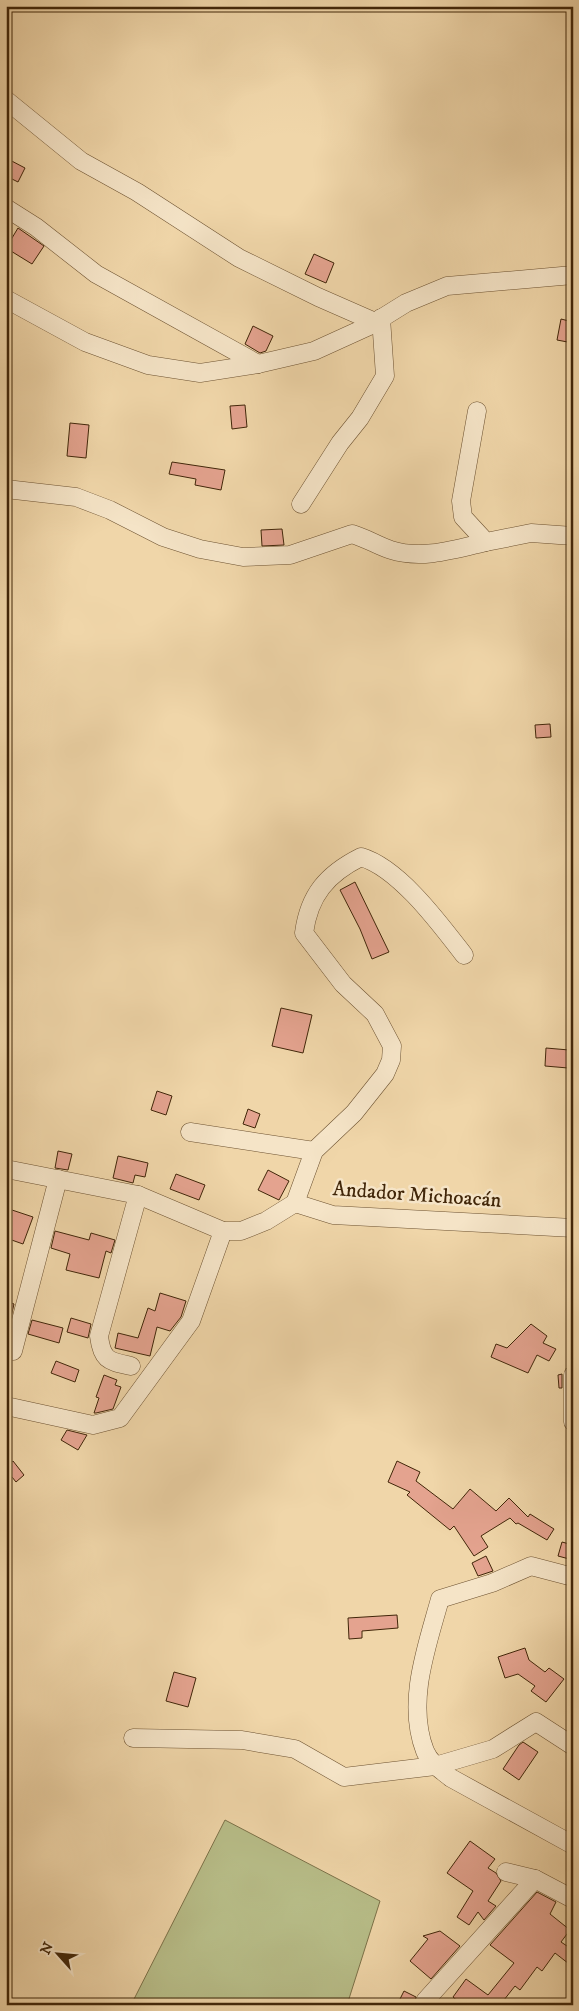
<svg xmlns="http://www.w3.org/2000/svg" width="579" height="2011" viewBox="0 0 579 2011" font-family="'IM FELL DW Pica',serif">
  <rect width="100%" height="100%" fill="#f0d6a9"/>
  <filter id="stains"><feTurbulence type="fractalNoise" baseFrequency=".004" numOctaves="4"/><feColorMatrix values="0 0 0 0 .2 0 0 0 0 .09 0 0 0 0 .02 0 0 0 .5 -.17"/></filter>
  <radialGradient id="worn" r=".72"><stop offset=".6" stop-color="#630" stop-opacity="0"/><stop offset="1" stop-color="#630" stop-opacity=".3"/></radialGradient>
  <polygon fill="#b8be89" stroke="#7c7249" points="225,1820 380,1901 347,2005 131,2005"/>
  <g fill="#e4a38f" stroke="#412609">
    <polygon points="6,158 25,168 18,182 6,176"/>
    <polygon points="18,228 44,246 32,264 6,248"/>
    <polygon points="314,254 334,263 326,283 305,274"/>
    <polygon points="561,319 573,322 573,343 557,340"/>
    <polygon points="253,326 273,336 266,351 260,353 245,344"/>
    <polygon points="245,405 247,427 232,429 230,406"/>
    <polygon points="70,423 89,425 86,458 67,456"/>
    <polygon points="172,462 225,470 221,490 195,485 196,479 169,474"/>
    <polygon points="282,529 284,545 262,546 261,530"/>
    <polygon points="550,724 551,737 536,738 535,725"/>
    <polygon points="355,882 389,952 372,959 360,929 340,890"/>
    <polygon points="281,1008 312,1015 303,1053 272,1046"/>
    <polygon points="546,1048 569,1050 568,1068 545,1066"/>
    <polygon points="157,1091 172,1096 166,1115 151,1110"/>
    <polygon points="248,1109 260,1114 255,1128 243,1124"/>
    <polygon points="58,1151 72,1154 68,1170 55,1168"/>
    <polygon points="118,1156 148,1163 145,1177 135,1175 133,1183 113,1178"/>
    <polygon points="268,1170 289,1181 279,1200 258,1190"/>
    <polygon points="176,1174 205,1185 199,1200 170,1189"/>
    <polygon points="6,1208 33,1217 23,1244 6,1238"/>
    <polygon points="55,1231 89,1240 91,1233 115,1240 111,1253 106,1251 99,1278 66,1270 70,1254 51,1248"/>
    <polygon points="160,1293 186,1301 181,1317 170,1331 157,1327 150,1356 115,1348 118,1333 138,1338 148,1308 155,1311"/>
    <polygon points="6,1301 14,1304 11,1317 6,1315"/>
    <polygon points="71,1318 91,1324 88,1338 67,1332"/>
    <polygon points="32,1320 63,1328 59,1343 28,1334"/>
    <polygon points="531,1324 547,1336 543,1343 556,1349 549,1361 537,1355 528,1373 491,1357 496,1344 507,1348"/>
    <polygon points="56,1361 79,1370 75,1382 51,1373"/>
    <polygon points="562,1374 562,1388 559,1388 558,1375"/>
    <polygon points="104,1375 117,1380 115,1385 121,1387 113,1409 96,1413 94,1413 99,1398 96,1397"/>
    <polygon points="67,1430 87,1435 78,1450 61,1440"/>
    <polygon points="13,1461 24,1475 16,1482 12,1477 6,1483 6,1467"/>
    <polygon points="397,1461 420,1472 416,1481 453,1509 470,1489 496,1511 509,1498 528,1517 530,1514 554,1529 547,1540 518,1523 516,1524 510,1518 481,1536 488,1547 474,1556 454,1526 450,1530 407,1495 410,1492 388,1482"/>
    <polygon points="562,1542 573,1545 573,1560 558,1556"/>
    <polygon points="486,1556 493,1571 478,1576 472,1563"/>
    <polygon points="397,1615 398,1628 362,1631 362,1638 349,1639 348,1618"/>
    <polygon points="525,1648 529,1660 545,1672 549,1668 564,1679 546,1702 531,1691 535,1686 518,1674 505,1678 498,1657"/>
    <polygon points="174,1672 196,1678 188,1707 166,1701"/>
    <polygon points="523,1742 538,1752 519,1780 503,1769 519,1745"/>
    <polygon points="470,1841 495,1859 488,1868 496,1873 501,1881 488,1901 496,1906 484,1920 478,1912 469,1925 457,1917 473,1891 447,1873"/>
    <polygon points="537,1892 556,1902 550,1914 570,1930 561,1942 573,1950 573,1967 555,1953 542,1971 537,1967 520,1990 515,1986 500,2005 462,2005 453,1997 466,1979 488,1995 514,1963 490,1945"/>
    <polygon points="440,1931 460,1946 431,1979 410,1961 428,1939 423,1936"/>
    <polygon points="404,1991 416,1997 415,2005 397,2005"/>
  </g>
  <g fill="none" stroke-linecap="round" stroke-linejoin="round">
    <g stroke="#6d5231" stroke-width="19">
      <g id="minor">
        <polyline points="6,100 81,161 137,192 239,258 318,297 375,322"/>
        <polyline points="6,208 36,227 96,274 258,364"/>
        <polyline points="6,299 85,342 148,365 200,373 258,364 314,351 369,326 406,303 447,286 573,275"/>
        <polyline points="477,411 461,501 463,517 486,542 531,533 573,536"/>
        <path d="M 6,489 L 76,497 L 110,510 L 163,537 L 200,549 L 243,557 L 290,555 L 352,534 C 366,538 378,546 391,550 C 422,560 456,549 486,542"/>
        <polyline points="301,504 340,443 360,418 385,376 381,318"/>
        <polyline points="190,1132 314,1151"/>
        <polyline points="6,1169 138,1195 223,1231 241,1231 266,1221 295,1203 333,1215 573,1228"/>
        <path d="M 295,1203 L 314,1151 L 354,1113 L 385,1074 L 391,1060 L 392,1046 L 375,1014 L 343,984 L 304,933 C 309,895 327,874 361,857 C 399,868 440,924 464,955"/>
        <polyline points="13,1351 58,1179"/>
        <path d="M 131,1366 C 109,1361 102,1361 99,1336 L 138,1195"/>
        <polyline points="573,1375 573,1422"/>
        <polyline points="6,1406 93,1425 120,1418 191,1321 223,1231"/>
        <path d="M 573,1577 L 531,1566 L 492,1583 L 440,1599 C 427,1646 406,1702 425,1751 C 430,1763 441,1770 451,1778 L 573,1845"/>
        <polyline points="133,1738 242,1740 295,1749 344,1777 435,1766 493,1749 536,1722 573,1746"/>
        <polyline points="506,1872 535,1879 573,1899"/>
        <polyline points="425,2001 535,1879"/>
      </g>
    </g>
    <use href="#minor" stroke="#f5e4c7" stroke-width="18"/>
  </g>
  <g text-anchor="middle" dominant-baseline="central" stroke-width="5" stroke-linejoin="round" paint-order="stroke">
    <g font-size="21" fill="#412609" stroke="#f5e4c7">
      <text transform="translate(417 1195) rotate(4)">Andador Michoacán</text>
    </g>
  </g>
  <rect width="579" height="2011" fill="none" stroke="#f0d6a9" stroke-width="25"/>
  <rect x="8" y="8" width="564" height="1996" fill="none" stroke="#412609" stroke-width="2.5"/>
  <rect x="12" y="12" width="554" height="1986" fill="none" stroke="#412609"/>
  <g transform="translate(58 1954) rotate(297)" stroke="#f5e4c7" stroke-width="4" paint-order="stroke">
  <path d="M0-4L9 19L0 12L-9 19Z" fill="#412609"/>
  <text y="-8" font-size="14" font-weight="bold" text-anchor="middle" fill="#412609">N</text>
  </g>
  <rect width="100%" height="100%" filter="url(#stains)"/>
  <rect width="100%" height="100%" fill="url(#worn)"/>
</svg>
